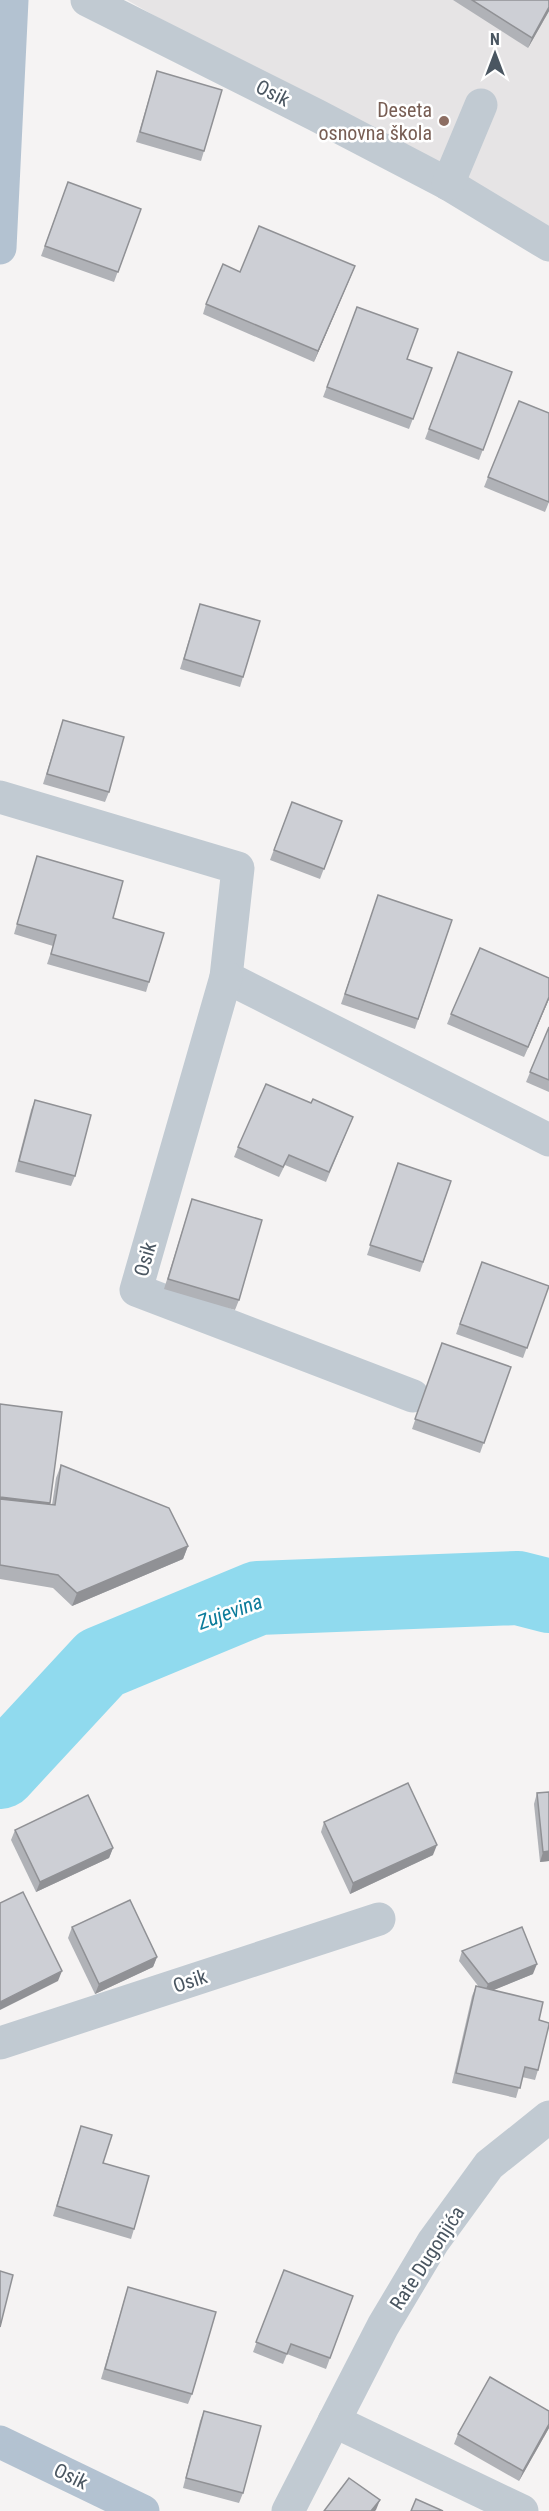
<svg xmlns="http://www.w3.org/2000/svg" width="549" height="2511" viewBox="0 0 549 2511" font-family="'Roboto Condensed',sans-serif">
  <rect width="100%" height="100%" fill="#f5f3f3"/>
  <polygon fill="#e6e4e5" points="127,0 549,0 549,242"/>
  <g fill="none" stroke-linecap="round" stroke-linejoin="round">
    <polyline stroke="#90daee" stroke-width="74" points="0,1772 101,1663 258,1598 518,1588 549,1596"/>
    <g stroke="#c1cad2" stroke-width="33">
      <polyline points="87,0 316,115 448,184 549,245"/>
      <polyline points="448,184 481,105"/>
      <polyline points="0,797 238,868 226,977 549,1140"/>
      <polyline points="226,977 136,1290 413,1396"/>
      <polyline points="0,2043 379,1919"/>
      <polyline points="334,2421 522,2511"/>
      <polyline points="288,2511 383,2326 433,2242 489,2165 549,2117"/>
    </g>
    <g stroke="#b3c2d1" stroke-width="33">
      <polyline points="0,248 12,0"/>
      <polyline points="0,2442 143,2511"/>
    </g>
  </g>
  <g fill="#b0b2b7">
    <polygon points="453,0 549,0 549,11 528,48"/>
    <polygon points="157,71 204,151 201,161 136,142"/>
    <polygon points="68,182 141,209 114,282 41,256"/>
    <polygon points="355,266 314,362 203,314 206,304 240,272"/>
    <polygon points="357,307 407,359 432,368 409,429 323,397"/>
    <polygon points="458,352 512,372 479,460 425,439"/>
    <polygon points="488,477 549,502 545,512 484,487"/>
    <polygon points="200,604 243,677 240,687 180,669"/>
    <polygon points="63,720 109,792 105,802 43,784"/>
    <polygon points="292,802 342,821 320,879 270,860"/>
    <polygon points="37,856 113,918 149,982 146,992 47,964 53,946 14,934"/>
    <polygon points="378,895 452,920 415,1029 341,1004"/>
    <polygon points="549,999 524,1057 447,1024 451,1014"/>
    <polygon points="549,1027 549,1092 526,1082"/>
    <polygon points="35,1100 75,1176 71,1186 15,1172 31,1110"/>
    <polygon points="311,1103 353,1117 326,1182 285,1165 279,1177 234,1157 238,1147"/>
    <polygon points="398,1163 451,1181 420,1272 367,1255"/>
    <polygon points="192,1199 239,1300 235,1310 164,1289"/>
    <polygon points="482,1262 549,1286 523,1358 456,1334"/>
    <polygon points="442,1343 511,1367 480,1453 412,1429"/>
    <polygon points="0,1404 50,1503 50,1504 52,1505 56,1478 61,1465 188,1546 183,1559 72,1606 53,1588 0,1579"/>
    <polygon points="549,1792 549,1861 540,1862 534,1804 537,1793"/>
    <polygon points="324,1822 433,1855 350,1894 321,1832"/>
    <polygon points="15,1830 113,1848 109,1858 36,1892 11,1840"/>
    <polygon points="72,1927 157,1957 153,1967 95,1994 68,1938"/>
    <polygon points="462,1951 533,1974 493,1990 539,2020 538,2070 535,2080 522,2077 516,2098 452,2083 472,1996 476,1986 479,1987 459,1961"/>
    <polygon points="81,2126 103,2163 134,2229 131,2239 53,2216"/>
    <polygon points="284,2270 353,2296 326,2369 287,2354 283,2364 253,2352"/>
    <polygon points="128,2287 192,2394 188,2404 101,2379"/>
    <polygon points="204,2411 243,2493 239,2503 183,2488 200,2421"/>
    <polygon points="549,2411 549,2428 519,2481 454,2444 458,2434"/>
  </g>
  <g fill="#909195">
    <polygon points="549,7 549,11 528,48 532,38"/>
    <polygon points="355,266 351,276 314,362 318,351"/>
    <polygon points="549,997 549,999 524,1057 528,1047"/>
    <polygon points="0,1497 50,1503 45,1516 0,1510"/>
    <polygon points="188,1546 183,1559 72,1606 77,1593"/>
    <polygon points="437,1845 433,1855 350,1894 353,1883"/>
    <polygon points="113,1848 109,1858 36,1892 40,1882"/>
    <polygon points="549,1851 549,1861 540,1862 543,1852"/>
    <polygon points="157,1957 153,1967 95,1994 99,1984"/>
    <polygon points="537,1964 533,1974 484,1994 488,1984"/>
    <polygon points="62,1971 58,1981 0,2010 0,2002"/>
    <polygon points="549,2424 549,2428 519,2481 523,2471"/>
    <polygon points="380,2500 376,2510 375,2511 371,2511"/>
  </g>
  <g fill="#cdcfd5" stroke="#909195" stroke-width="1.5">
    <polygon points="472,0 549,0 549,7 532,38"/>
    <polygon points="157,71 222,90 204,151 140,132"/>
    <polygon points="68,182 141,209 118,272 45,246"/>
    <polygon points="259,226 355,266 318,351 206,304 223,264 240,272"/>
    <polygon points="357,307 418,329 407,359 432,368 413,419 327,387"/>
    <polygon points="458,352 512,372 483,450 429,429"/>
    <polygon points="519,401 549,413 549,502 488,477"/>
    <polygon points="200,604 260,621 243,677 184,659"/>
    <polygon points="63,720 124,737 109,792 47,774"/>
    <polygon points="292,802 342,821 324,869 274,850"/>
    <polygon points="37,856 123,881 113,918 164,933 149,982 51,954 56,935 17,924"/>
    <polygon points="378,895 452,920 418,1019 345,994"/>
    <polygon points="480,948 549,978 549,997 528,1047 451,1014"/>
    <polygon points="549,1027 549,1080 530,1072"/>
    <polygon points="266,1084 311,1103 313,1099 353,1117 329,1172 289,1155 283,1167 238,1147"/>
    <polygon points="35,1100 91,1115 75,1176 19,1161"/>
    <polygon points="398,1163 451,1181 423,1262 370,1245"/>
    <polygon points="192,1199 262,1220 239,1300 168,1279"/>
    <polygon points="482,1262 549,1286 527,1348 460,1324"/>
    <polygon points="442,1343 511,1367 484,1443 415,1419"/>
    <polygon points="0,1404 62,1412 50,1503 0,1497"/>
    <polygon points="61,1465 169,1508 188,1546 77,1593 58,1575 0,1565 0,1499 55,1505"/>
    <polygon points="408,1783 437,1845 353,1883 324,1822"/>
    <polygon points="549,1792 549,1851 543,1852 537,1793"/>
    <polygon points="88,1795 113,1848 40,1882 15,1830"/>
    <polygon points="23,1892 62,1971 0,2002 0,1903"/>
    <polygon points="130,1900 157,1957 99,1984 72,1927"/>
    <polygon points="522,1927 537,1964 488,1984 462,1951"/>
    <polygon points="476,1986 543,2002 539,2020 549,2023 549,2025 538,2070 525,2067 520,2088 456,2073"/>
    <polygon points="81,2126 112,2135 103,2163 149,2176 134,2229 57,2206"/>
    <polygon points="284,2270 353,2296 330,2358 291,2344 287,2354 256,2342"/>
    <polygon points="0,2271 13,2275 0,2327"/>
    <polygon points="128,2287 216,2312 192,2394 105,2369"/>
    <polygon points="490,2377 549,2411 549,2424 523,2471 458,2434"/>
    <polygon points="204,2411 261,2426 243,2493 186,2478"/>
    <polygon points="349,2478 380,2500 371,2511 324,2511"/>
    <polygon points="416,2499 443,2511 411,2511"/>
  </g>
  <circle fill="#8d6e63" stroke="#fff" stroke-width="2" cx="444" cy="121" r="6"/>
  <g text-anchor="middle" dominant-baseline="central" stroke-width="5" stroke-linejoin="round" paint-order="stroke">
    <g font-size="20" fill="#4a5661" stroke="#fff">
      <text transform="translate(273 93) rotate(27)">Osik</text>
      <text transform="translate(145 1259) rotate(-74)">Osik</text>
      <text transform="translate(190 1981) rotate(-18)">Osik</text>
      <text transform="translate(427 2258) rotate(-57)">Rate Dugonjića</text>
      <text transform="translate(71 2476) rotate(26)">Osik</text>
    </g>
    <g font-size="20" fill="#785e54" stroke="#fff" text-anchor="end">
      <text x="432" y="110">Deseta<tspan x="432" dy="23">osnovna škola</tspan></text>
    </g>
    <g font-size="21" font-style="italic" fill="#0c7c9b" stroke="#fff">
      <text transform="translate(230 1612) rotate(-20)">Zujevina</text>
    </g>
  </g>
  <g transform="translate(495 54)" stroke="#ffffff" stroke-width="4.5" paint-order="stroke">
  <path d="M0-4.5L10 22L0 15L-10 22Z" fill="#4a5661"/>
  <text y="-9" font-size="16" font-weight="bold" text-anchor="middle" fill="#4a5661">N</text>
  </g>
</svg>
